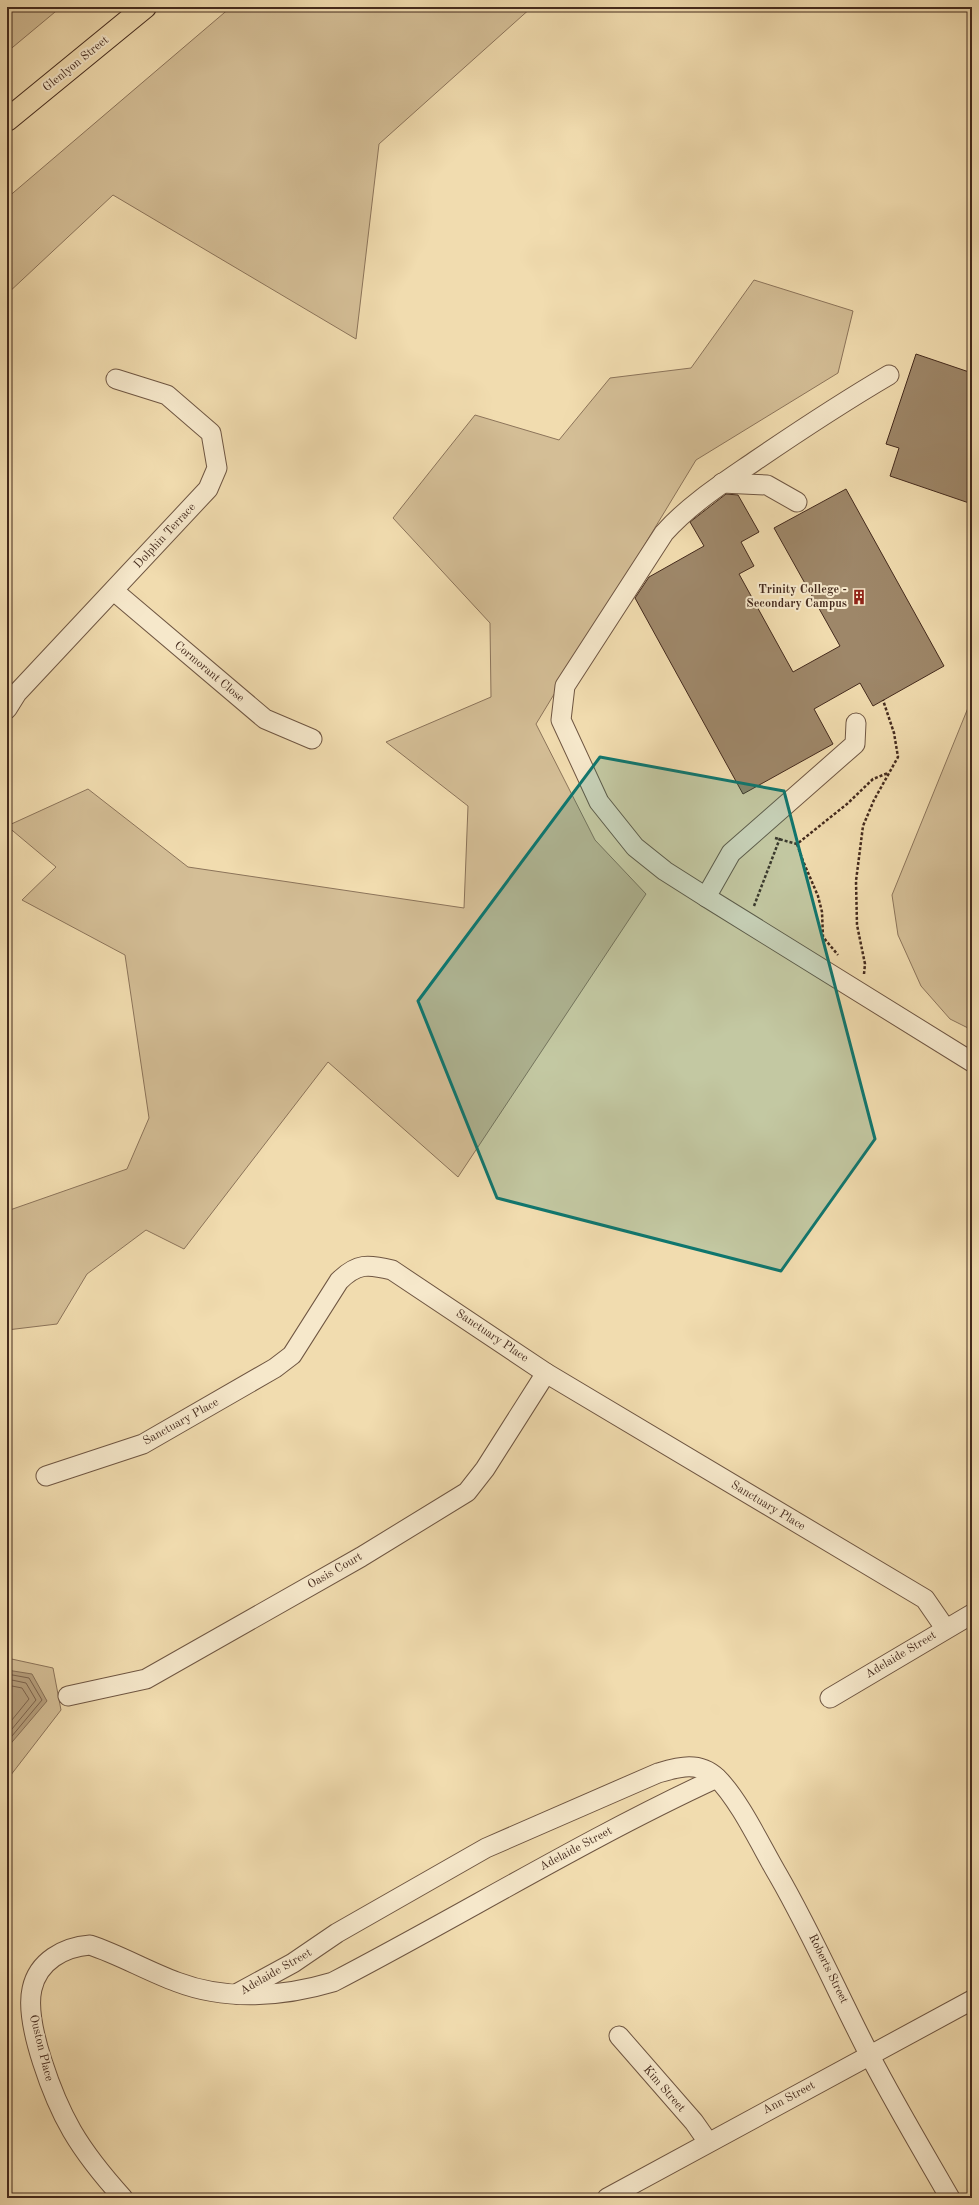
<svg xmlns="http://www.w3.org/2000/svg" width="979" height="2205" viewBox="0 0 979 2205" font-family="'Old Standard TT',serif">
  <rect width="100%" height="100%" fill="#f1dcaf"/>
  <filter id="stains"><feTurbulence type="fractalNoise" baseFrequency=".005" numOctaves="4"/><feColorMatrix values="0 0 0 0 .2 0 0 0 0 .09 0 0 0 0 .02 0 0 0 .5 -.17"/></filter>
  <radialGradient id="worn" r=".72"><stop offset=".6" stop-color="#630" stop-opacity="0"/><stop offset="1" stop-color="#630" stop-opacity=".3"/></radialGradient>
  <g fill="#d4be96" stroke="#8c745a">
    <polygon points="7,7 61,7 7,52"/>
    <polygon points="231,7 532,7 379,144 356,339 113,195 7,294 7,198"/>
    <polygon points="754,280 853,311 838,373 696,460 536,724 595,840 646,894 458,1177 328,1062 184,1249 146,1230 87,1274 57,1324 7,1330 7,1211 127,1169 149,1118 125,955 22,900 56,867 7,826 88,789 188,867 464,908 468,806 386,742 491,697 490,623 393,518 475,415 559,440 610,378 691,368"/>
    <polygon points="972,698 972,1030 950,1019 921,986 898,935 892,895"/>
    <polygon points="7,1658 53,1668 61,1710 7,1780"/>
  </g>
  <polygon fill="#b69f7d" stroke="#887057" points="7,1670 32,1674 47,1701 7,1748"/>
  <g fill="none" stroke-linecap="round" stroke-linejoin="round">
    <g stroke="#7d644d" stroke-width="1">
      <polyline points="7,1674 29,1678 42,1700 7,1742"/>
      <polyline points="7,1679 26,1683 36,1700 7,1735"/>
      <polyline points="7,1685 22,1688 29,1699 7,1726"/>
    </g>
  </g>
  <g fill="#9e8769" stroke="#442a1d">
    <polygon points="916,354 972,373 972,504 890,476 899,448 886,444"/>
    <polygon points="846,489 944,666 873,706 860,683 814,709 833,744 743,794 635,598 649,577 704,546 690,522 726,494 738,495 759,532 741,542 754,566 739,574 793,672 840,646 774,528"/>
  </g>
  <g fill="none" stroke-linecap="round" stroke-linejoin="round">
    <g stroke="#6f5642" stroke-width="21">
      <g id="minor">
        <polyline points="722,483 767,485 797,502"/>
        <polyline points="114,591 265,719 312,739"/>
        <polyline points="7,709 17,693 208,489 217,468 211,433 167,395 116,379"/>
        <polyline points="856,723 855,744 731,853 706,897 972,1062"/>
        <path d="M 706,897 L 665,871 L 635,847 L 599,802 L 561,720 L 565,686 L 664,533 C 690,504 723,483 755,461 C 799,431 843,402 889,375"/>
        <path d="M 46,1476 L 143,1444 L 275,1368 L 292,1355 L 339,1281 C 357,1263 368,1264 392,1270 L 546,1373 L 925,1599 L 945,1628"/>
        <polyline points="68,1696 146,1679 361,1557 467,1492 485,1469 546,1373"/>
        <polyline points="830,1698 972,1614"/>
        <path d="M 236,1994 L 293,1963 L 337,1933 L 486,1848 L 658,1773 C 679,1767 699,1761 717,1778 C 739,1799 762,1848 778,1875 C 812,1934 839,1996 870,2056 C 895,2104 923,2151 950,2198"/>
        <polyline points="619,2036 694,2122 708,2142"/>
        <path d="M 123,2198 C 104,2177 86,2155 72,2131 C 54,2100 24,2024 32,1989 C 38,1961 64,1947 90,1945 C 120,1955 147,1971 177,1982 C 227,2001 283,1997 333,1982 C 462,1915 585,1839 717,1778"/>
        <polyline points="607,2198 972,2000"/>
      </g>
    </g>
    <g stroke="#442a1d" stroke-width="24">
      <polyline id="major" points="7,120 145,7"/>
    </g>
    <g stroke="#442a1d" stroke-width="2.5" stroke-dasharray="3 2" stroke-linecap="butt">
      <polyline points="775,838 797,844 847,804 873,779 888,773"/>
      <polyline points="797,844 803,861 818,896 822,912 823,937 838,955"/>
      <polyline points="754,906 780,838"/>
      <polyline points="864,974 865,964 857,925 856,881 863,826 874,800 898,757 894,733 883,700"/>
    </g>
    <use href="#minor" stroke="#f6e8cb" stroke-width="19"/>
    <use href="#major" stroke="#f1dcaf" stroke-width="22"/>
  </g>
  <path fill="#0f766e" fill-opacity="0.2" stroke="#0f766e" stroke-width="3" stroke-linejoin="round" d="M 600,757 L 784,791 L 875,1139 L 781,1271 L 497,1198 L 418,1001 Z"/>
  <defs>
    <g id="building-bare" transform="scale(1.2)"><path d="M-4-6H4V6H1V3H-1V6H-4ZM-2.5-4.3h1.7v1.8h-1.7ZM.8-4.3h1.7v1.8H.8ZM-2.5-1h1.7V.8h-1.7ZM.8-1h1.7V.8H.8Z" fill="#8f2418" stroke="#f6e8cb" stroke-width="2.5" paint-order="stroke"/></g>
  </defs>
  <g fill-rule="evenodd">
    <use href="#building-bare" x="859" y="597"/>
  </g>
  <g text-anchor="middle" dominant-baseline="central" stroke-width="4" stroke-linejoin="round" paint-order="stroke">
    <g font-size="12" fill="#442a1d" stroke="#f6e8cb">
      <text transform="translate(76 64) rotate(-39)">Glenlyon Street</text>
      <text transform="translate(165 536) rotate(-47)">Dolphin Terrace</text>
      <text transform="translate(209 672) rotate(40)">Cormorant Close</text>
      <text transform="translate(492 1336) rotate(34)">Sanctuary Place</text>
      <text transform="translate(181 1422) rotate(-29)">Sanctuary Place</text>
      <text transform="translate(768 1506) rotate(31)">Sanctuary Place</text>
      <text transform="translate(335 1571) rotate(-30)">Oasis Court</text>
      <text transform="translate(901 1655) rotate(-31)">Adelaide Street</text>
      <text transform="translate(576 1849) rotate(-28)">Adelaide Street</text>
      <text transform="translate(828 1969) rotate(64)">Roberts Street</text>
      <text transform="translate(276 1972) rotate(-30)">Adelaide Street</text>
      <text transform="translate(41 2048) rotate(76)">Ouston Place</text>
      <text transform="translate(664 2089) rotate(49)">Kim Street</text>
      <text transform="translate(789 2098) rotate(-28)">Ann Street</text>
    </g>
    <g font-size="12" font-weight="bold" fill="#442a1d" stroke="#f6e8cb" text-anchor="end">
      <text x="847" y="590">Trinity College -<tspan x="847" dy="14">Secondary Campus</tspan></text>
    </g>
  </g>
  <rect width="979" height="2205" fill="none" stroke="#f1dcaf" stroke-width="24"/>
  <rect x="8" y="8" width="963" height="2189" fill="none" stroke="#442a1d" stroke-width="2"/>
  <rect x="12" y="12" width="955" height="2181" fill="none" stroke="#442a1d"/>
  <rect width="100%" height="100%" filter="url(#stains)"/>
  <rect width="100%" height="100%" fill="url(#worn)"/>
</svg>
